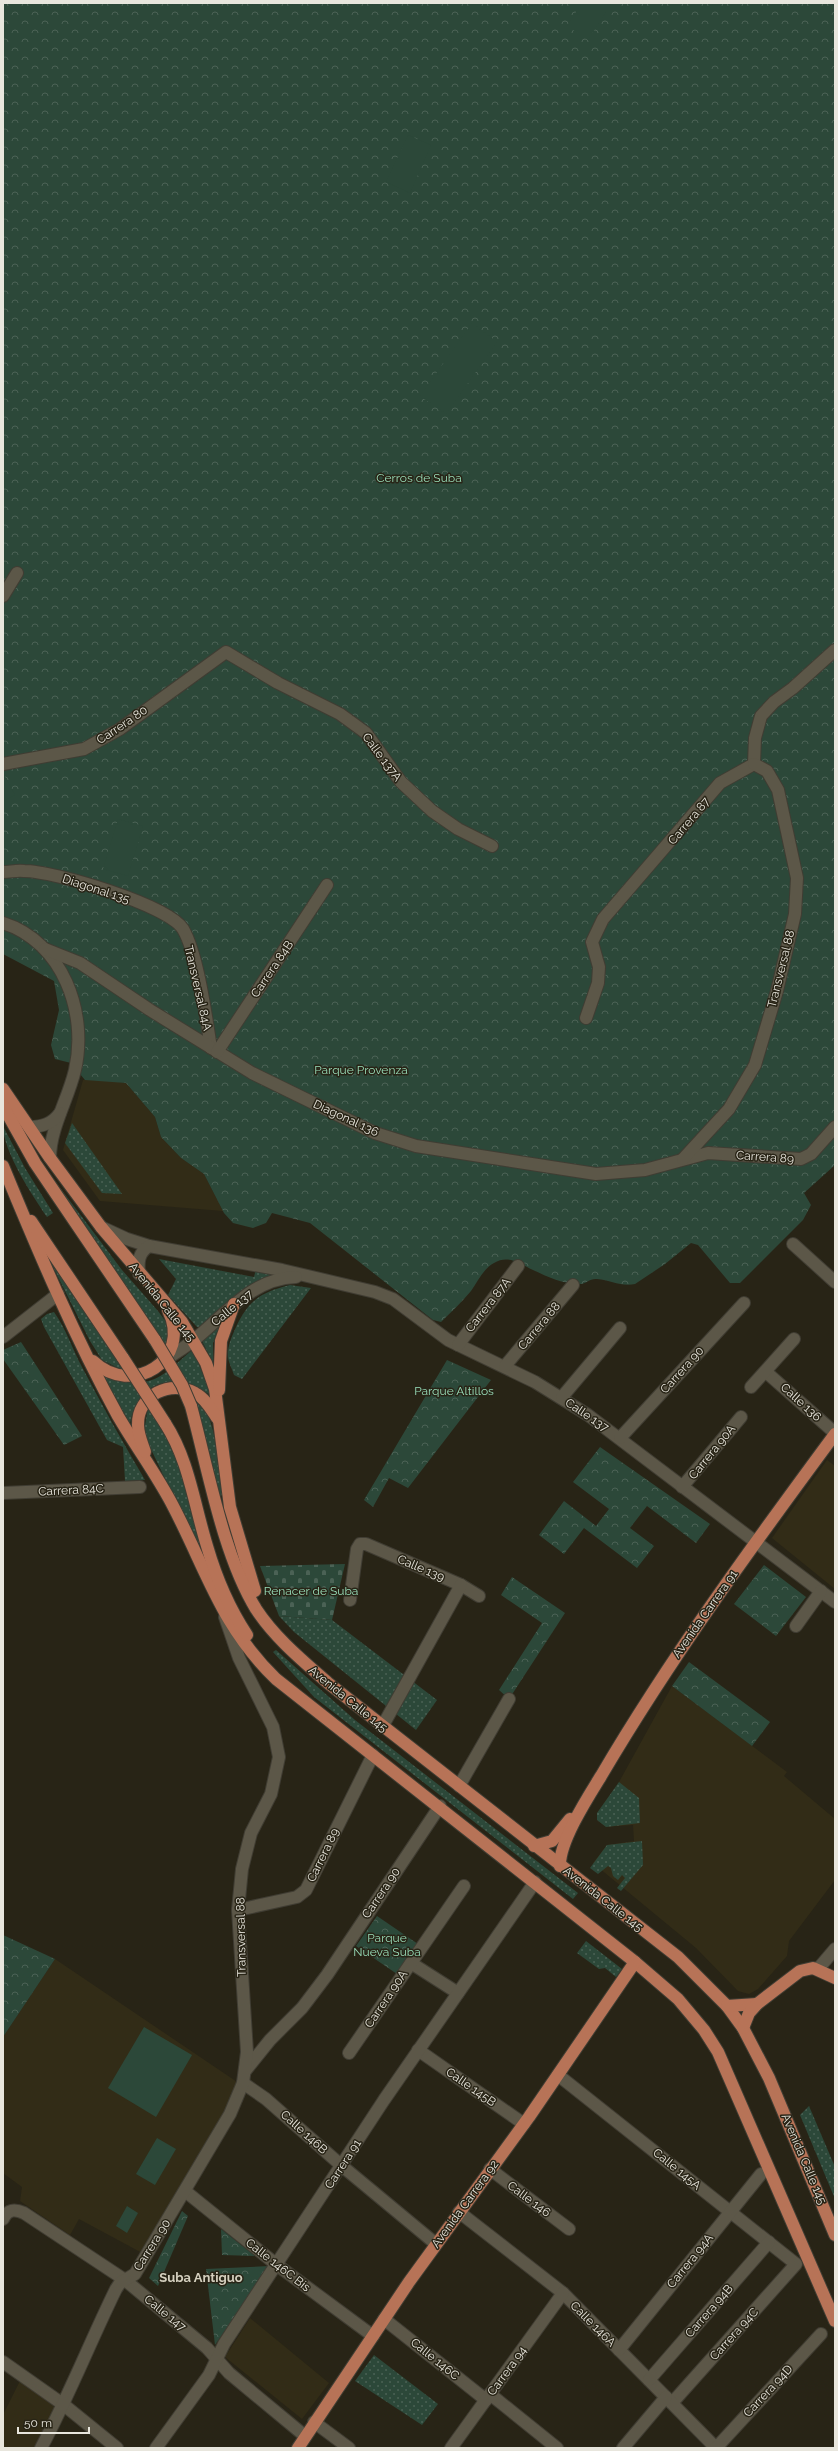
<svg xmlns="http://www.w3.org/2000/svg" width="838" height="2451" viewBox="0 0 838 2451" font-family="Raleway,sans-serif">
  <defs>
    <pattern id="grass-dots" width="8" height="8" patternUnits="userSpaceOnUse"><rect width="8" height="8" fill="#2c4839"/><path d="M2 2h.1M6 6h.1" fill="none" stroke="#4b6255" stroke-width="1.8" stroke-linecap="round"/></pattern>
    <pattern id="forest-crowns" width="20" height="18" patternUnits="userSpaceOnUse"><rect width="20" height="18" fill="#2c4839"/><path d="M2 6a3 3 0 1 1 6 0M12 15a3 3 0 1 1 6 0" fill="none" stroke="#4b6255"/></pattern>
    <pattern id="cemetery-stones" width="16" height="16" patternUnits="userSpaceOnUse"><rect width="16" height="16" fill="#2c4839"/><path d="M2 7V4a2 2 0 0 1 4 0v3zM10 15v-3a2 2 0 0 1 4 0v3z" fill="#4b6255"/></pattern>
  </defs>
  <rect width="100%" height="100%" fill="#282416"/>
  <g fill="#322c17">
    <polygon points="96,1079 126,1083 155,1117 161,1137 181,1158 204,1174 223,1211 100,1201 63,1150 83,1080"/>
    <polygon points="827,1460 835,1466 835,1589 772,1538"/>
    <polygon points="672,1686 787,1772 784,1776 835,1819 835,1880 789,1941 787,1956 758,1989 749,1994 738,1991 696,1948 593,1863 607,1845 634,1841 633,1825 606,1827 597,1820 597,1813 619,1782"/>
    <polygon points="55,1959 240,2084 144,2254 79,2219 70,2235 20,2201 22,2187 3,2173 3,2037"/>
    <polygon points="250,2318 329,2383 302,2419 225,2357"/>
    <polygon points="20,2381 55,2407 34,2448 3,2448 3,2415"/>
  </g>
  <g fill="url(#grass-dots)">
    <polygon points="72,1123 122,1194 102,1193 65,1143"/>
    <path d="M 3,1126 L 25,1168 L 53,1213 L 47,1217 C 32,1195 3,1151 3,1126 Z"/>
    <polygon points="39,1160 122,1270 158,1311 166,1322 168,1335 166,1348"/>
    <polygon points="46,1253 126,1372 102,1360 90,1341"/>
    <path d="M 159,1259 L 254,1277 L 256,1269 L 277,1272 C 248,1286 224,1305 201,1327 L 197,1327 L 168,1295 L 176,1279 Z"/>
    <path d="M 290,1285 L 311,1288 L 242,1379 L 234,1375 C 232,1369 229,1363 228,1358 C 227,1350 230,1341 233,1334 C 246,1303 257,1293 290,1285 Z"/>
    <path d="M 54,1312 C 66,1329 72,1348 82,1367 C 102,1405 123,1443 145,1480 L 125,1481 L 123,1447 L 107,1440 L 44,1327 L 41,1319 L 47,1314 Z"/>
    <polygon points="219,1326 213,1343 213,1363 202,1341"/>
    <path d="M 193,1349 L 211,1395 C 174,1374 139,1377 130,1424 L 102,1373 C 149,1392 157,1381 193,1349 Z"/>
    <path d="M 194,1398 C 217,1409 219,1472 223,1495 L 220,1496 Z"/>
    <path d="M 148,1408 C 181,1451 189,1497 203,1548 L 199,1550 L 148,1443 L 144,1431 Z"/>
    <polygon points="279,1616 332,1620 437,1700 416,1730 294,1632"/>
    <polygon points="276,1650 355,1720 578,1893 573,1899 314,1697 273,1652"/>
    <polygon points="619,1782 639,1798 640,1823 606,1827 597,1820 597,1813"/>
    <polygon points="642,1841 643,1865 621,1891 617,1888 625,1878 622,1875 618,1880 613,1876 611,1868 608,1866 598,1874 590,1868 607,1845"/>
    <polygon points="586,1941 622,1969 616,1977 605,1968 599,1969 577,1953"/>
    <polygon points="809,2106 835,2167 835,2199 800,2115"/>
    <polygon points="374,2355 438,2404 422,2425 355,2381"/>
  </g>
  <g fill="url(#forest-crowns)">
    <path d="M 3,3 L 835,3 L 835,1165 L 804,1193 L 811,1205 L 803,1220 L 740,1283 L 730,1283 L 698,1245 L 691,1243 L 665,1264 L 635,1284 C 621,1287 611,1280 597,1279 C 590,1278 586,1284 580,1284 C 563,1284 548,1277 533,1270 C 520,1264 508,1254 494,1263 C 483,1269 478,1281 471,1291 C 462,1302 451,1312 441,1322 L 433,1320 L 310,1223 L 272,1213 L 266,1223 L 253,1228 L 233,1223 L 224,1213 L 204,1174 L 181,1158 L 161,1137 L 155,1117 L 126,1083 L 85,1080 L 71,1063 L 55,1059 L 51,1045 L 59,1010 L 54,981 L 3,954 Z"/>
    <polygon points="21,1342 82,1436 64,1445 3,1359 3,1350"/>
    <polygon points="447,1360 491,1380 408,1488 389,1478 373,1507 364,1500"/>
    <polygon points="600,1447 710,1524 696,1543 647,1506 630,1528 654,1546 637,1568 584,1528 564,1554 539,1535 564,1501 596,1526 609,1509 573,1482"/>
    <polygon points="764,1565 806,1597 776,1636 734,1604"/>
    <polygon points="512,1577 565,1613 509,1699 499,1690 542,1623 501,1595"/>
    <polygon points="689,1662 770,1722 752,1746 672,1686"/>
    <polygon points="377,1916 418,1944 397,1974 356,1946"/>
    <polygon points="3,1935 55,1959 3,2037"/>
    <polygon points="182,2211 188,2216 158,2286 149,2278"/>
    <polygon points="221,2229 255,2256 222,2255"/>
    <polygon points="270,2266 215,2345 206,2269"/>
  </g>
  <polygon fill="url(#cemetery-stones)" points="345,1564 332,1620 279,1616 260,1566"/>
  <g fill="#2c4839">
    <polygon points="582,3 611,4 588,40 567,26"/>
    <polygon points="408,135 431,145 410,193 386,182"/>
    <polygon points="472,323 497,342 446,414 420,396"/>
    <polygon points="3,773 15,795 3,801"/>
    <polygon points="118,819 143,826 128,876 103,869"/>
    <polygon points="144,2027 192,2055 156,2117 108,2088"/>
    <polygon points="157,2138 176,2149 155,2185 136,2174"/>
    <polygon points="127,2206 138,2213 127,2233 116,2226"/>
  </g>
  <g fill="none" stroke-linecap="round" stroke-linejoin="round">
    <g stroke="#403d33" stroke-width="14">
      <g id="minor">
        <polyline points="3,596 17,573"/>
        <polyline points="3,764 84,749 120,729 226,652 278,683 340,714 366,733 401,782 432,811 458,829 492,846"/>
        <polyline points="754,764 755,738 761,716 774,702 793,688 835,650"/>
        <path d="M 3,872 C 10,872 17,870 24,871 C 54,871 168,905 183,929 C 198,955 206,1017 211,1048"/>
        <path d="M 3,923 C 63,942 88,1013 75,1070 C 68,1100 50,1128 50,1158"/>
        <polyline points="45,949 80,963 150,1010 252,1073 375,1133 416,1146 596,1174 645,1170 708,1153 801,1159 811,1154 835,1127"/>
        <polyline points="586,1018 598,983 599,967 592,942 603,919 720,783 754,764"/>
        <polyline points="217,1052 327,885"/>
        <path d="M 29,1127 C 42,1127 52,1124 60,1113"/>
        <polyline points="683,1159 729,1109 755,1065 777,991 795,914 797,878 778,790 767,771 754,764"/>
        <polyline points="101,1227 127,1239 149,1246 282,1270 375,1292 393,1299 448,1340 535,1382 588,1415 835,1602"/>
        <polyline points="793,1244 835,1282"/>
        <path d="M 139,1274 C 138,1262 138,1253 149,1246"/>
        <polyline points="3,1337 58,1294"/>
        <polyline points="458,1345 518,1266"/>
        <path d="M 161,1363 C 172,1355 184,1348 194,1340 C 226,1314 253,1278 296,1277"/>
        <polyline points="505,1366 573,1285"/>
        <polyline points="766,1372 835,1433"/>
        <polyline points="751,1387 794,1339"/>
        <polyline points="562,1397 620,1328"/>
        <polyline points="620,1438 744,1303"/>
        <polyline points="682,1487 741,1417"/>
        <polyline points="3,1493 140,1487"/>
        <polyline points="350,1600 357,1549 360,1544 366,1544 461,1585 479,1596"/>
        <polyline points="796,1626 821,1591"/>
        <polyline points="382,1727 461,1585"/>
        <polyline points="459,1786 509,1699"/>
        <polyline points="238,1910 297,1897 306,1890 373,1755"/>
        <polyline points="411,1963 458,1993"/>
        <polyline points="818,1969 835,1949"/>
        <polyline points="418,2050 524,2124"/>
        <polyline points="349,2053 464,1886"/>
        <polyline points="245,2071 270,2040 302,2008 327,1975 440,1806"/>
        <polyline points="558,2075 796,2264 672,2403"/>
        <polyline points="243,2083 266,2099 342,2166 436,2244"/>
        <polyline points="490,2169 569,2229"/>
        <polyline points="185,2191 277,2265 373,2336"/>
        <polyline points="459,2212 563,2293 716,2448"/>
        <path d="M 3,2219 C 8,2209 15,2209 24,2213 L 125,2280 L 207,2348 L 229,2373 L 305,2436"/>
        <polyline points="384,2319 486,2400"/>
        <polyline points="619,2350 761,2174"/>
        <polyline points="3,2362 64,2405 117,2448"/>
        <polyline points="649,2380 769,2242"/>
        <polyline points="490,2394 557,2448"/>
        <polyline points="314,2422 349,2448"/>
        <path d="M 41,2448 C 69,2396 90,2342 116,2289 L 120,2283 L 135,2274 L 230,2114 L 243,2083 L 247,2052 L 238,1910 L 242,1869 L 251,1833 L 271,1794 L 279,1757 L 273,1727 L 239,1658 L 225,1617"/>
        <polyline points="156,2448 209,2375 224,2344 384,2100 535,1882"/>
        <polyline points="451,2448 563,2293"/>
        <polyline points="623,2448 666,2397"/>
        <polyline points="716,2448 821,2334"/>
      </g>
    </g>
    <g stroke="#403d33" stroke-width="14">
      <g id="major">
        <polyline points="3,1089 50,1158 101,1227 182,1322 206,1363 215,1389 230,1507 255,1591"/>
        <polyline points="3,1106 35,1163 155,1340"/>
        <path d="M 3,1166 C 38,1251 74,1336 118,1416 C 136,1447 157,1475 173,1506 C 207,1571 221,1626 276,1679 L 635,1962 L 678,1999 L 704,2030 L 718,2052 L 835,2321"/>
        <polyline points="31,1221 123,1358"/>
        <path d="M 93,1361 C 132,1398 193,1360 168,1310"/>
        <polyline points="219,1390 221,1341 234,1304"/>
        <path d="M 191,1406 C 208,1469 223,1555 256,1609 C 275,1638 302,1660 328,1683 L 678,1957 L 727,2006 L 743,2028 L 769,2078 L 835,2235"/>
        <path d="M 165,1423 C 189,1460 194,1504 207,1546 C 216,1577 229,1608 247,1635"/>
        <path d="M 145,1452 C 142,1443 138,1434 138,1425 C 137,1395 171,1379 195,1393 C 205,1398 211,1409 217,1418"/>
        <polyline points="534,1846 552,1841 570,1819"/>
        <path d="M 560,1866 C 559,1842 588,1797 601,1776 C 671,1657 753,1545 835,1434"/>
        <polyline points="727,2006 757,2004"/>
        <polyline points="743,2028 749,2013 757,2004 800,1971 813,1968 835,1978"/>
        <polyline points="298,2448 409,2282 529,2117 635,1962"/>
      </g>
    </g>
    <use href="#minor" stroke="#5c5748" stroke-width="12"/>
    <use href="#major" stroke="#b77357" stroke-width="12"/>
    <g stroke="#403d33" stroke-width="14" stroke-linecap="butt">
      <g id="major-bridge">
        <polyline points="155,1340 182,1385 191,1406"/>
        <polyline points="123,1358 165,1423"/>
      </g>
    </g>
    <use href="#major-bridge" stroke="#b77357" stroke-width="12"/>
  </g>
  <g text-anchor="middle" dominant-baseline="central" stroke-width="3" stroke-linejoin="round" paint-order="stroke">
    <g font-size="12" fill="#99deba" stroke="#282416">
      <text x="419" y="478">Cerros de Suba</text>
      <text x="361" y="1070">Parque Provenza</text>
      <text x="454" y="1391">Parque Altillos</text>
      <text x="311" y="1591">Renacer de Suba</text>
      <text x="387" y="1938">Parque<tspan x="387" dy="14">Nueva Suba</tspan></text>
    </g>
    <g font-size="12" fill="#e8e6dd" stroke="#282416">
      <text transform="translate(122 725) rotate(-34)">Carrera 80</text>
      <text transform="translate(382 757) rotate(53)">Calle 137A</text>
      <text transform="translate(689 821) rotate(-50)">Carrera 87</text>
      <text transform="translate(96 889) rotate(18)">Diagonal 135</text>
      <text transform="translate(272 969) rotate(-56)">Carrera 84B</text>
      <text transform="translate(781 969) rotate(-76)">Transversal 88</text>
      <text transform="translate(198 988) rotate(77)">Transversal 84A</text>
      <text transform="translate(346 1118) rotate(25)">Diagonal 136</text>
      <text transform="translate(765 1157) rotate(4)">Carrera 89</text>
      <text transform="translate(162 1302) rotate(51)">Avenida Calle 145</text>
      <text transform="translate(488 1305) rotate(-52)">Carrera 87A</text>
      <text transform="translate(232 1308) rotate(-39)">Calle 137</text>
      <text transform="translate(539 1326) rotate(-50)">Carrera 88</text>
      <text transform="translate(682 1370) rotate(-48)">Carrera 90</text>
      <text transform="translate(801 1402) rotate(42)">Calle 136</text>
      <text transform="translate(587 1415) rotate(34)">Calle 137</text>
      <text transform="translate(712 1452) rotate(-51)">Carrera 90A</text>
      <text transform="translate(71 1490) rotate(-3)">Carrera 84C</text>
      <text transform="translate(421 1568) rotate(23)">Calle 139</text>
      <text transform="translate(705 1614) rotate(-55)">Avenida Carrera 91</text>
      <text transform="translate(348 1699) rotate(39)">Avenida Calle 145</text>
      <text transform="translate(323 1855) rotate(-64)">Carrera 89</text>
      <text transform="translate(381 1893) rotate(-56)">Carrera 90</text>
      <text transform="translate(603 1899) rotate(38)">Avenida Calle 145</text>
      <text transform="translate(241 1937) rotate(-91)">Transversal 88</text>
      <text transform="translate(386 1999) rotate(-56)">Carrera 90A</text>
      <text transform="translate(471 2087) rotate(35)">Calle 145B</text>
      <text transform="translate(304 2132) rotate(42)">Calle 146B</text>
      <text transform="translate(804 2159) rotate(67)">Avenida Calle 145</text>
      <text transform="translate(343 2164) rotate(-57)">Carrera 91</text>
      <text transform="translate(677 2169) rotate(39)">Calle 145A</text>
      <text transform="translate(529 2199) rotate(37)">Calle 146</text>
      <text transform="translate(465 2204) rotate(-54)">Avenida Carrera 92</text>
      <text transform="translate(152 2245) rotate(-58)">Carrera 90</text>
      <text transform="translate(690 2261) rotate(-51)">Carrera 94A</text>
      <text transform="translate(278 2265) rotate(38)">Calle 146C Bis</text>
      <text transform="translate(709 2311) rotate(-49)">Carrera 94B</text>
      <text transform="translate(165 2313) rotate(39)">Calle 147</text>
      <text transform="translate(593 2324) rotate(45)">Calle 146A</text>
      <text transform="translate(734 2334) rotate(-48)">Carrera 94C</text>
      <text transform="translate(435 2359) rotate(39)">Calle 146C</text>
      <text transform="translate(507 2371) rotate(-54)">Carrera 94</text>
      <text transform="translate(768 2391) rotate(-47)">Carrera 94D</text>
    </g>
    <g font-size="13" font-weight="bold" fill="#d5d0bf" stroke="#282416">
      <text x="201" y="2277">Suba Antiguo</text>
    </g>
  </g>
  <rect width="838" height="2451" fill="none" stroke="#e8e6dd" stroke-width="8"/>
  <path d="M18 2427v6h71v-6" fill="none" stroke="#e8e6dd" stroke-width="2"/>
  <text x="24" y="2427" font-size="12" fill="#e8e6dd" stroke="#282416" stroke-width="3" paint-order="stroke">50 m</text>
</svg>
